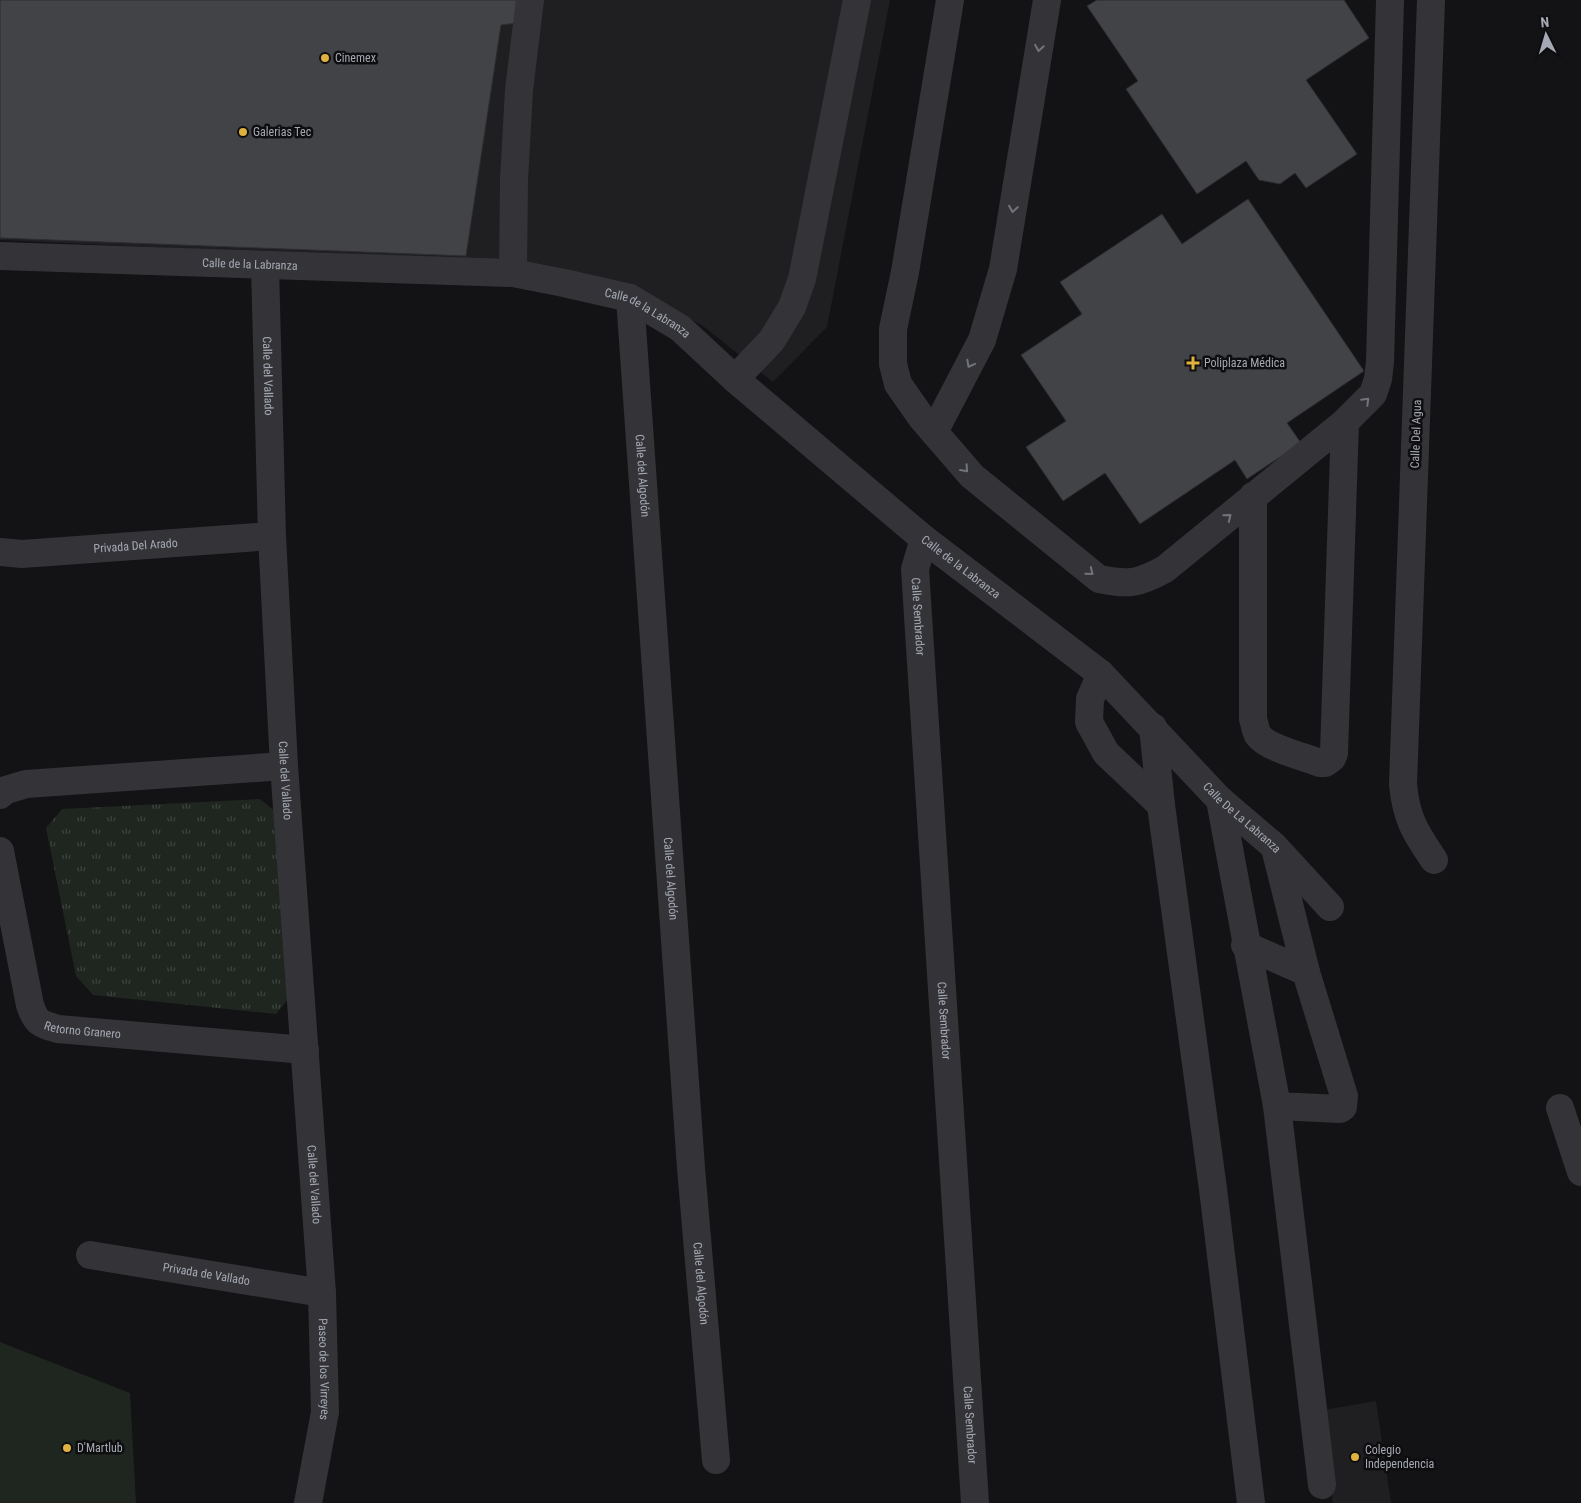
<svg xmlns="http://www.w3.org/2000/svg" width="1581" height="1503" viewBox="0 0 1581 1503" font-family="'Roboto Condensed',sans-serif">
  <defs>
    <pattern id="park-tufts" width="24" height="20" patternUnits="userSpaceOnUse" patternTransform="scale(1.25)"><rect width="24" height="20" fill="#1f2620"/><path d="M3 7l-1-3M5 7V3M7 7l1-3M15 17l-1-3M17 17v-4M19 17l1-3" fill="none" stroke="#3d433e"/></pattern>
  </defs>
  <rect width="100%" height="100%" fill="#131214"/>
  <g fill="#1f1f21">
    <polygon points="0,0 890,0 827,327 773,382 703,326 648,297 468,262 0,240"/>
    <polygon points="1376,1401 1391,1503 1333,1503 1318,1411"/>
  </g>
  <polygon fill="#1f2620" points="0,1342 130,1393 136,1503 0,1503"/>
  <polygon fill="url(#park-tufts)" points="260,799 276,812 290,997 276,1014 93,995 76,976 46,828 62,809"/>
  <g fill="#424347" stroke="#2d2d30">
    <polygon points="0,0 518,0 518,23 501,25 466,256 0,238"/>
    <polygon points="1097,0 1344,0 1369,38 1306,80 1357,154 1306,188 1295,173 1280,184 1259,180 1246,161 1197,194 1126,89 1138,81 1087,6"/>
    <polygon points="1248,199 1364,371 1287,423 1301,443 1247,479 1235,460 1140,524 1105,473 1063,501 1026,447 1066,421 1021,355 1082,314 1060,282 1162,214 1182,244"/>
  </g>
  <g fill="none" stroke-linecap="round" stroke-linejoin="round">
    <g stroke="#343438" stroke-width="28">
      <path d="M 950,0 L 905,272 L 893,329 L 893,364 L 898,384 L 921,417 L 972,476 L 1099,579 C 1128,585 1138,584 1165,569 L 1345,422 L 1373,394 L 1378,379 L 1380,362 L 1390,0"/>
      <path d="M 1431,0 L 1403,784 C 1406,818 1415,832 1434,860"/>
      <path id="s1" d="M 0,256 L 513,273 L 564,283 L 630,298 L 680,328 L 735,379 L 924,539 L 1101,674 L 1220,800 L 1274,846 L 1330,907"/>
      <path id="s2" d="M 265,266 L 272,536 L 284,766 L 322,1293 L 325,1412 L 308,1503"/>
      <polyline points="513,273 514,180 519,90 530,0"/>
      <path id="s3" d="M 630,298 L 691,1168 L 716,1460"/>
      <polyline points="735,379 772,340 792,307 802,279 857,0"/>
      <polyline points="934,432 982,340 1003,269 1047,0"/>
      <path d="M 1253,496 L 1253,719 C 1255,724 1255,730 1258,735 C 1267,748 1305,757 1320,763 L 1325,763 L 1332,758 L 1334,753 L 1345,422"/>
      <path id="s4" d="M 924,539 L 915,569 L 975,1503"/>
      <path id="s5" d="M 0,552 L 22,554 L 272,536"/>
      <polyline points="1101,674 1090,699 1089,722 1106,753 1161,805"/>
      <polyline points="1153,727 1161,805 1213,1189 1251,1503"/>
      <polyline points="0,795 6,790 26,784 284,766"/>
      <polyline points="1220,800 1277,1106 1340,1109 1343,1107 1344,1096 1306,972 1245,945"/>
      <polyline points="1275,848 1306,972"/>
      <path id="s6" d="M 0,851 L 30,1005 C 36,1023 40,1024 58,1029 L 305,1050"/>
      <polyline points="1277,1106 1322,1485"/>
      <polyline points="1560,1108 1581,1172"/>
      <path id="s7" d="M 90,1255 L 322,1293"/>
    </g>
  </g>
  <defs><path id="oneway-chevron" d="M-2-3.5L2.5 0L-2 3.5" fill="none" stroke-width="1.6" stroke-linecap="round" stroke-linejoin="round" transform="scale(1.25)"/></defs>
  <g stroke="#72747c">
    <use href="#oneway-chevron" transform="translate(1039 48) rotate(99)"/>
    <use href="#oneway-chevron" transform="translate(1013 209) rotate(99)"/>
    <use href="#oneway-chevron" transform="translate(970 364) rotate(118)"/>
    <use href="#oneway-chevron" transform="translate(1366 401) rotate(-45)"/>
    <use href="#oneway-chevron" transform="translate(965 469) rotate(48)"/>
    <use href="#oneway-chevron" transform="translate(1228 517) rotate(-39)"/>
    <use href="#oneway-chevron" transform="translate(1090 572) rotate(39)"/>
  </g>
  <g fill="#dfb13f" stroke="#0e0d0f" stroke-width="2">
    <circle cx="325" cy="58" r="5"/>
    <circle cx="243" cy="132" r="5"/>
    <path d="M1190.5 355.5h5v5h5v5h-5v5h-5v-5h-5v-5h5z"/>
    <circle cx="67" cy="1448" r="5"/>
    <circle cx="1355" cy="1457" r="5"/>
  </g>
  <g text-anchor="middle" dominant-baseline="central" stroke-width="5" stroke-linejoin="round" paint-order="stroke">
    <g font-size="12" fill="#a5a9b3" stroke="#0e0d0f" text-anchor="start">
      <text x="335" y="58">Cinemex</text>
      <text x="253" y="132">Galerias Tec</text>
      <text x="1204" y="363">Poliplaza Médica</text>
      <text x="77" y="1448">D'Martlub</text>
      <text x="1365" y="1450">Colegio<tspan x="1365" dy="14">Independencia</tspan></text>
    </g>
    <g font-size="12" fill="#a5a9b3" stroke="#0e0d0f">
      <text stroke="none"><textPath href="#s1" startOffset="250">Calle de la Labranza</textPath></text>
      <text stroke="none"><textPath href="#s1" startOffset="655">Calle de la Labranza</textPath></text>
      <text stroke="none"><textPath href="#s2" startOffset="110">Calle del Vallado</textPath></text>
      <text transform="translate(1416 434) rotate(-88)">Calle Del Agua</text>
      <text stroke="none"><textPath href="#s3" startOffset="178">Calle del Algodón</textPath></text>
      <text stroke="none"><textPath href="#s5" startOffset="136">Privada Del Arado</textPath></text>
      <text stroke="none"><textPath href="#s1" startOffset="1060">Calle de la Labranza</textPath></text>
      <text stroke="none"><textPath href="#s4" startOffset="79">Calle Sembrador</textPath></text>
      <text stroke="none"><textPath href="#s2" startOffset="515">Calle del Vallado</textPath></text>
      <text stroke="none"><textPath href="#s1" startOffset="1438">Calle De La Labranza</textPath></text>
      <text stroke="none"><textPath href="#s3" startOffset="582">Calle del Algodón</textPath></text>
      <text stroke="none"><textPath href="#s4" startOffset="484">Calle Sembrador</textPath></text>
      <text stroke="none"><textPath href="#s6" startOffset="221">Retorno Granero</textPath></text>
      <text stroke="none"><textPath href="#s2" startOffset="920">Calle del Vallado</textPath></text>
      <text stroke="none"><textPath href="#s7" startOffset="118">Privada de Vallado</textPath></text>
      <text stroke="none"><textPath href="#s3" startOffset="988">Calle del Algodón</textPath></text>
      <text stroke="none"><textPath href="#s2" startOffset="1105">Paseo de los Virreyes</textPath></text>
      <text stroke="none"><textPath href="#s4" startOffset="889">Calle Sembrador</textPath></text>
    </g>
  </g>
  <g transform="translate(1546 35) rotate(355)" stroke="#0e0d0f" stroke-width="4" paint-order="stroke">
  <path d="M0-4L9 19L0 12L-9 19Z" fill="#a5a9b3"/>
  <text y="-8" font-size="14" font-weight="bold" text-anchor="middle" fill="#a5a9b3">N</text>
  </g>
</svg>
